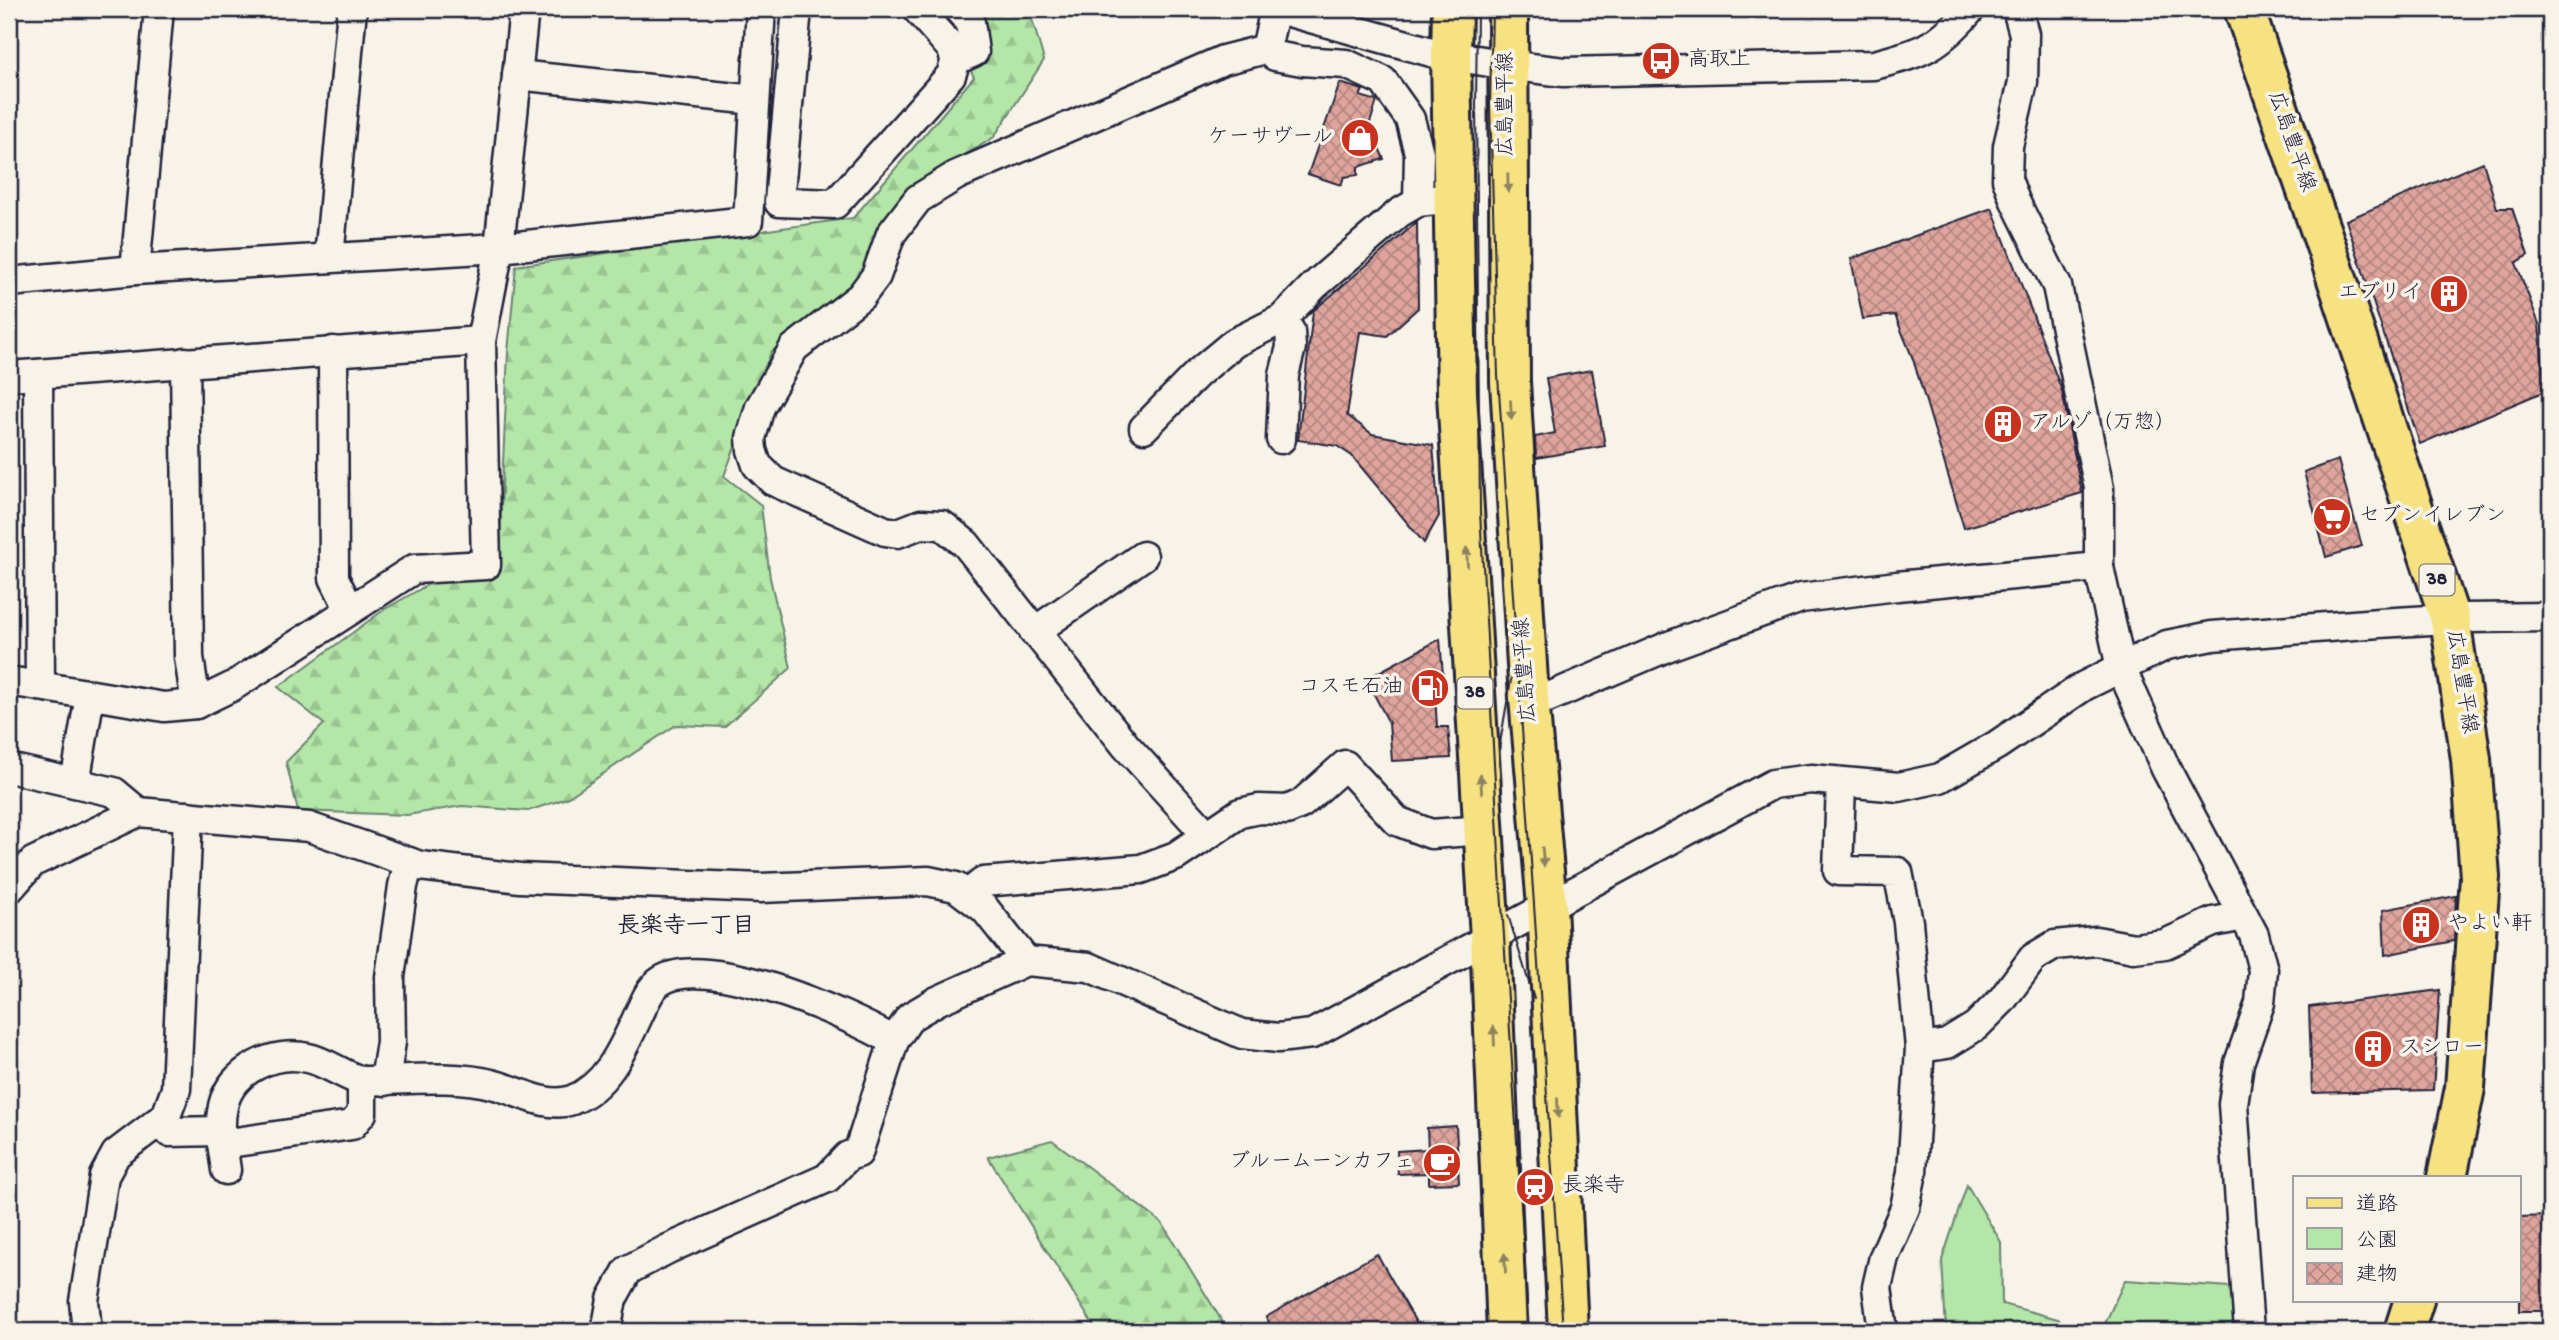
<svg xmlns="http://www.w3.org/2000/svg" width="2559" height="1340" viewBox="0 0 2559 1340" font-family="'Gochi Hand','Klee One',sans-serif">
  <defs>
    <pattern id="forest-firs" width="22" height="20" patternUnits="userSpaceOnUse" patternTransform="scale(1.75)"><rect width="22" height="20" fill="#b3e6a7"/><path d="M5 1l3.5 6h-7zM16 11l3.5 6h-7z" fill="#9ac591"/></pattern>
    <pattern id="building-cross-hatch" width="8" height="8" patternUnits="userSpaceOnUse" patternTransform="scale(1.75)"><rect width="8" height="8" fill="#dfa59d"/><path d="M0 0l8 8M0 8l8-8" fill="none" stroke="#b48681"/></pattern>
  </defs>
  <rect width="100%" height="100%" fill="#f7f3e8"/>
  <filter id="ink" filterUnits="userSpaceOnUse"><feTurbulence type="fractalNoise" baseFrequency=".0143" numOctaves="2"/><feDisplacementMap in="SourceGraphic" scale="14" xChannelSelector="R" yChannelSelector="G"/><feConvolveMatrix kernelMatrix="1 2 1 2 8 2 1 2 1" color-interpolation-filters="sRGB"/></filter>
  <g filter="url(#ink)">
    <g fill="#b3e6a7" stroke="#6a8471" stroke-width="2">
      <polygon points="1967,1185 2001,1242 2002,1304 2058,1319 2074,1331 1946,1331 1942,1260"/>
      <polygon points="2125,1280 2231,1287 2238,1331 2097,1331 2103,1328"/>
    </g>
    <g fill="url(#forest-firs)" stroke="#6a8471" stroke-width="2">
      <polygon points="932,9 1029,9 1044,60 994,137 910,190 857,283 771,352 724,476 761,505 770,578 791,668 724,727 676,725 567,798 528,811 462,806 407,815 298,811 286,762 324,724 278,687 385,609 431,583 498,576 508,352 516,266 853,218 974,77 954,35"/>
      <polygon points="1052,1140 1162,1223 1228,1331 1097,1331 988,1157"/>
    </g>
    <g fill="url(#building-cross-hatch)" stroke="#22223b" stroke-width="2">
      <polygon points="1340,83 1363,90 1360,96 1377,101 1369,126 1384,159 1358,167 1358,175 1344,177 1341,185 1308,174"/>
      <polygon points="2483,162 2497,208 2512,208 2528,255 2516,263 2539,324 2545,391 2420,444 2346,220"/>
      <polygon points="1992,208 2062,391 2082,493 1964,528 1913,359 1895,315 1863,319 1851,259"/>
      <polygon points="1417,222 1418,308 1387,336 1360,332 1347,415 1372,434 1433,445 1439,516 1424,543 1352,456 1337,446 1298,440 1313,311"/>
      <polygon points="1592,370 1605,446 1536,458 1535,437 1555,433 1546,378"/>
      <polygon points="2338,460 2362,546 2326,557 2304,472"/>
      <polygon points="1440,639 1443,675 1434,679 1437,727 1448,727 1451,758 1392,761 1389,723 1366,679"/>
      <polygon points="2456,896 2454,941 2385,955 2383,910"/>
      <polygon points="2440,990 2433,1090 2312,1093 2309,1007"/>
      <polygon points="1456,1126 1459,1183 1429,1184 1429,1173 1398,1174 1397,1151 1428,1149 1427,1128"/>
      <polygon points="2550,1216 2550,1311 2519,1311 2519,1217"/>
      <polygon points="1377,1254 1421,1331 1274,1331 1266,1317"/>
    </g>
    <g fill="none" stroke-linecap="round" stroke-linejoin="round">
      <g stroke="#22223b" stroke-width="33">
        <g id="street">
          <polyline points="797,9 779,202 835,204 951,75 956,60 951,48 917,9"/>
          <polyline points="1275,9 1266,49 1275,56 1302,61 1346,64 1383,81 1410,119 1419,153 1418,202"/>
          <path d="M 1279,9 L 1435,53 L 1507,65 L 1564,72 L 1874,65 C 1922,53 1938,47 1971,9"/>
          <polyline points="2017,9 2024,34 2023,82 2008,146 2007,179 2015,201 2057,286 2099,488 2099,567 2121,668 2166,769 2254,935 2263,970 2260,1003 2239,1063 2233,1104 2249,1331"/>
          <polyline points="956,60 974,52 970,22 958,9"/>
          <polyline points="517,75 755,100"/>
          <polyline points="329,258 352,9"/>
          <polyline points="135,270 159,9"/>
          <polyline points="9,282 135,270 499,248 748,221 761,9"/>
          <polyline points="333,351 334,578 350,610"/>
          <polyline points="185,362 189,657 196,704"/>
          <polyline points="38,374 40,686"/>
          <polyline points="9,376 481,341"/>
          <polyline points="1144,428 1198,373 1234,343 1282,319 1314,286 1399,213 1418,202 1453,198"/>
          <polyline points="1281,439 1284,375 1291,347 1290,331 1282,319"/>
          <polyline points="1034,632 1143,556"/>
          <polyline points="9,681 164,707 196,704 233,686 414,569 486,565 481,341 499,248 524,9"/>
          <polyline points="1529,698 1547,698 1669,646 1801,598 1897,586 2099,567"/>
          <polyline points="9,768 114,792 138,812"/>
          <polyline points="75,783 90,695"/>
          <polyline points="1841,783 1838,871 1898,872 1908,922 1920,1048 1912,1172 1905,1208 1884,1257 1877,1287 1883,1331"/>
          <polyline points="1207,835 1126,746 966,544 942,525 921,524 898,533 885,531 773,481 757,465 752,450 751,438 760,407 794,348 861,296 876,276 891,234 918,199 957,175 1223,60 1266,49"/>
          <polyline points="9,889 33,862 138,812 309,827 420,866 520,878 761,888 928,881 956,887 985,909 1026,961"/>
          <polyline points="967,895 983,882 1141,869 1176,856 1240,813 1259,809 1287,810 1301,804 1345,765 1397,821 1431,834 1483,830"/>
          <polyline points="1920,1048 1947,1044 1976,1026 2002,1000 2033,958 2055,945 2096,941 2134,948 2165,944 2213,922 2244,916"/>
          <polyline points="385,1081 391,1042 390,977 403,886 409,862"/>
          <polyline points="156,1123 169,1132 220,1131"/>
          <polyline points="222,1144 352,1125 362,1113 362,1081"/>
          <path d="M 226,1170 C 223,1148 218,1128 223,1106 C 231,1070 274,1050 308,1058 C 327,1062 344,1076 362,1081 C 404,1080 455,1074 495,1085 C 519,1091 547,1109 572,1100 C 608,1086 624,1046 639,1014 C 644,1004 649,990 658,983 C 701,948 852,1016 894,1041"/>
          <polyline points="87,1331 84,1301 104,1176 116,1154 166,1116 176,1089 188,816"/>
          <polyline points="606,1331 612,1299 628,1270 668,1249 827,1178 848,1156 858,1153 894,1041 910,1017 937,1001 1026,961 1089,967 1242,1034 1278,1038 1312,1034 1773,784 1811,779 1899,787 1940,778 1997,745 2084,686 2167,645 2212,636 2379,623 2464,618 2550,617"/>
        </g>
      </g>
      <g stroke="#22223b" stroke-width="44">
        <g id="primary">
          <polyline points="1452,9 1451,55 1457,394 1490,938 1507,1331"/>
          <polyline points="1508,9 1510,382 1529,698 1547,906 1568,1331"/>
          <polyline points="2244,9 2326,246 2450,619 2471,759 2480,877 2465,1088 2447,1177"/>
          <polyline points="2404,1331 2414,1300"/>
        </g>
      </g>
      <use href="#street" stroke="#f7f3e8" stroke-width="28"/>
      <use href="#primary" stroke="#f7e281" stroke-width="38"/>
      <g stroke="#22223b" stroke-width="2">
        <polyline points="1477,9 1476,105 1480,512 1501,889 1529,1331"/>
        <polyline points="1492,9 1490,105 1498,376 1563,1331"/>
        <polyline points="1499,749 1512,674"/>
        <polyline points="1508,915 1534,999"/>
      </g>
    </g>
    <defs><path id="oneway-solid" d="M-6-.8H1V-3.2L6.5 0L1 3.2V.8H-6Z" transform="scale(1.75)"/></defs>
    <g fill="#8c825e">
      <use href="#oneway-solid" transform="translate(1508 183) rotate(89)"/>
      <use href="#oneway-solid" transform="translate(1511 410) rotate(87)"/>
      <use href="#oneway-solid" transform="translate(1467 557) rotate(-93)"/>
      <use href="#oneway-solid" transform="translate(1481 784) rotate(-94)"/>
      <use href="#oneway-solid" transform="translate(1543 857) rotate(85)"/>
      <use href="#oneway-solid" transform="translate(1494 1036) rotate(-93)"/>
      <use href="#oneway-solid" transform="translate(1558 1108) rotate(87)"/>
      <use href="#oneway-solid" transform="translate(1505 1263) rotate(-93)"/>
    </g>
  </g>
  <defs>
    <g id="bus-disc" transform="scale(2.0125)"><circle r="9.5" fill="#c8321e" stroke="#f7f3e8"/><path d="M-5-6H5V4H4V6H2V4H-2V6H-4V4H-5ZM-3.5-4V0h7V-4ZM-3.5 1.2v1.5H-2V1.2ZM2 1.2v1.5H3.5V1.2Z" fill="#fff"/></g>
    <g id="shop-disc" transform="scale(2.0125)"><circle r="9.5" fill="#c8321e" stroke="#f7f3e8"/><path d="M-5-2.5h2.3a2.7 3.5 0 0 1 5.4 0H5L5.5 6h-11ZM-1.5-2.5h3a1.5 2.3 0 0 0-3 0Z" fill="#fff"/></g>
    <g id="building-disc" transform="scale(2.0125)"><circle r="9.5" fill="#c8321e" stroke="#f7f3e8"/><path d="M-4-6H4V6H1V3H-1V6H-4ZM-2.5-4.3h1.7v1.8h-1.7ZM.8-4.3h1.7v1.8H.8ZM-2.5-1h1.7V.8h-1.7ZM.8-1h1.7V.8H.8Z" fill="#fff"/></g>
    <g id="supermarket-disc" transform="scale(2.0125)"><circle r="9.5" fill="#c8321e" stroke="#f7f3e8"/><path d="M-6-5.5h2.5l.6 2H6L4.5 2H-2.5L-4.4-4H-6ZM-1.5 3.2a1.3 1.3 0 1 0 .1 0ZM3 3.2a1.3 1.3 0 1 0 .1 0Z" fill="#fff"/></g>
    <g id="fuel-disc" transform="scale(2.0125)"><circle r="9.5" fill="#c8321e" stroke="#f7f3e8"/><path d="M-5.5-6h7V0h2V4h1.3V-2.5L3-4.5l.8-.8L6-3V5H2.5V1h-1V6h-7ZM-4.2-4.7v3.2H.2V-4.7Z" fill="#fff"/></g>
    <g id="cafe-disc" transform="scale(2.0125)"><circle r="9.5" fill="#c8321e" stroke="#f7f3e8"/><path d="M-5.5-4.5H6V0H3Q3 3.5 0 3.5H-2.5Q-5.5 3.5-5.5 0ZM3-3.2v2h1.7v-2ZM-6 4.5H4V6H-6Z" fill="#fff"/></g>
    <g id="station-disc" transform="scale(2.0125)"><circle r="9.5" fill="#c8321e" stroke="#f7f3e8"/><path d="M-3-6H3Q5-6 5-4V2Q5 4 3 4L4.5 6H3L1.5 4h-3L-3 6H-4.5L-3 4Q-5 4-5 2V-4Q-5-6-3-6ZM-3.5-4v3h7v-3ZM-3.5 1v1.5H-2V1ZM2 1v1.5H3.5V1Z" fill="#fff"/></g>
  </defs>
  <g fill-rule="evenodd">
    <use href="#bus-disc" x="1661" y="61"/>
    <use href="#shop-disc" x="1360" y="138"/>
    <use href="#building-disc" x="2449" y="294"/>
    <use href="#building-disc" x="2003" y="424"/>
    <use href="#supermarket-disc" x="2332" y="517"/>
    <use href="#fuel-disc" x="1430" y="688"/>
    <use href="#building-disc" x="2421" y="925"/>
    <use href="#building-disc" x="2373" y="1049"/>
    <use href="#cafe-disc" x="1442" y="1163"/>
    <use href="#station-disc" x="1535" y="1187"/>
  </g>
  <g text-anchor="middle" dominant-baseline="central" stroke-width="7" stroke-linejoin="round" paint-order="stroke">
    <g fill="#f7f3e8" stroke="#62616f" stroke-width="2">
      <rect x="2419.5" y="564.5" width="35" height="31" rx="5"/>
      <rect x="1457.5" y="677.5" width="35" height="31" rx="5"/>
    </g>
    <g font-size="19" font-weight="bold" fill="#22223b">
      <text x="2437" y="580">38</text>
      <text x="1475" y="693">38</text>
    </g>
    <g font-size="21" fill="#22223b" stroke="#f7f3e8" text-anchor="start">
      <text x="1688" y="61">高取上</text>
      <text x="1333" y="138" text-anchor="end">ケーサヴール</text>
      <text x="2422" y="294" text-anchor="end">エブリイ</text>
      <text x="2030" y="424">アルゾ（万惣）</text>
      <text x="2359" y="517">セブンイレブン</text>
      <text x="1403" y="688" text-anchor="end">コスモ石油</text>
      <text x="2448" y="925">やよい軒</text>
      <text x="2400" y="1049">スシロー</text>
      <text x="1415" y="1163" text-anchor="end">ブルームーンカフェ</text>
      <text x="1562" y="1187">長楽寺</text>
    </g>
    <g font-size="21" fill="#22223b" stroke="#f7f3e8">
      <text transform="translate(1507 104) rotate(-90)">広島豊平線</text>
      <text transform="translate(2290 142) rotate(71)">広島豊平線</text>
      <text transform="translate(1527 670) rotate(-94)">広島豊平線</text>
      <text transform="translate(2460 682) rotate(81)">広島豊平線</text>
    </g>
    <g font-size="23" font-weight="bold" fill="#22223b" stroke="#f7f3e8">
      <text x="686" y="927">長楽寺一丁目</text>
    </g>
  </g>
  <rect width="2559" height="1340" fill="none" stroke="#f7f3e8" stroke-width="35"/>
  <rect x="18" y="18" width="2524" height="1305" fill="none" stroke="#22223b" stroke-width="2.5" filter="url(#ink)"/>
  <rect x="2293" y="1176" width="228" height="126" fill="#f7f3e8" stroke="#a29fa3" stroke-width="2"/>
  <rect x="2307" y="1198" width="35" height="10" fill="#f7e281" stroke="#a29fa3" stroke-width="2"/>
  <text x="2356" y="1210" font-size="21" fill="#22223b">道路</text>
  <rect x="2307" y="1228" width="35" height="21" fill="#b3e6a7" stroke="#a29fa3" stroke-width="2"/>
  <text x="2356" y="1246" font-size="21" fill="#22223b">公園</text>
  <rect x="2307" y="1263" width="35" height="21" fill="url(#building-cross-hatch)" stroke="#a29fa3" stroke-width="2"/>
  <text x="2356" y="1280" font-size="21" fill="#22223b">建物</text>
</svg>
